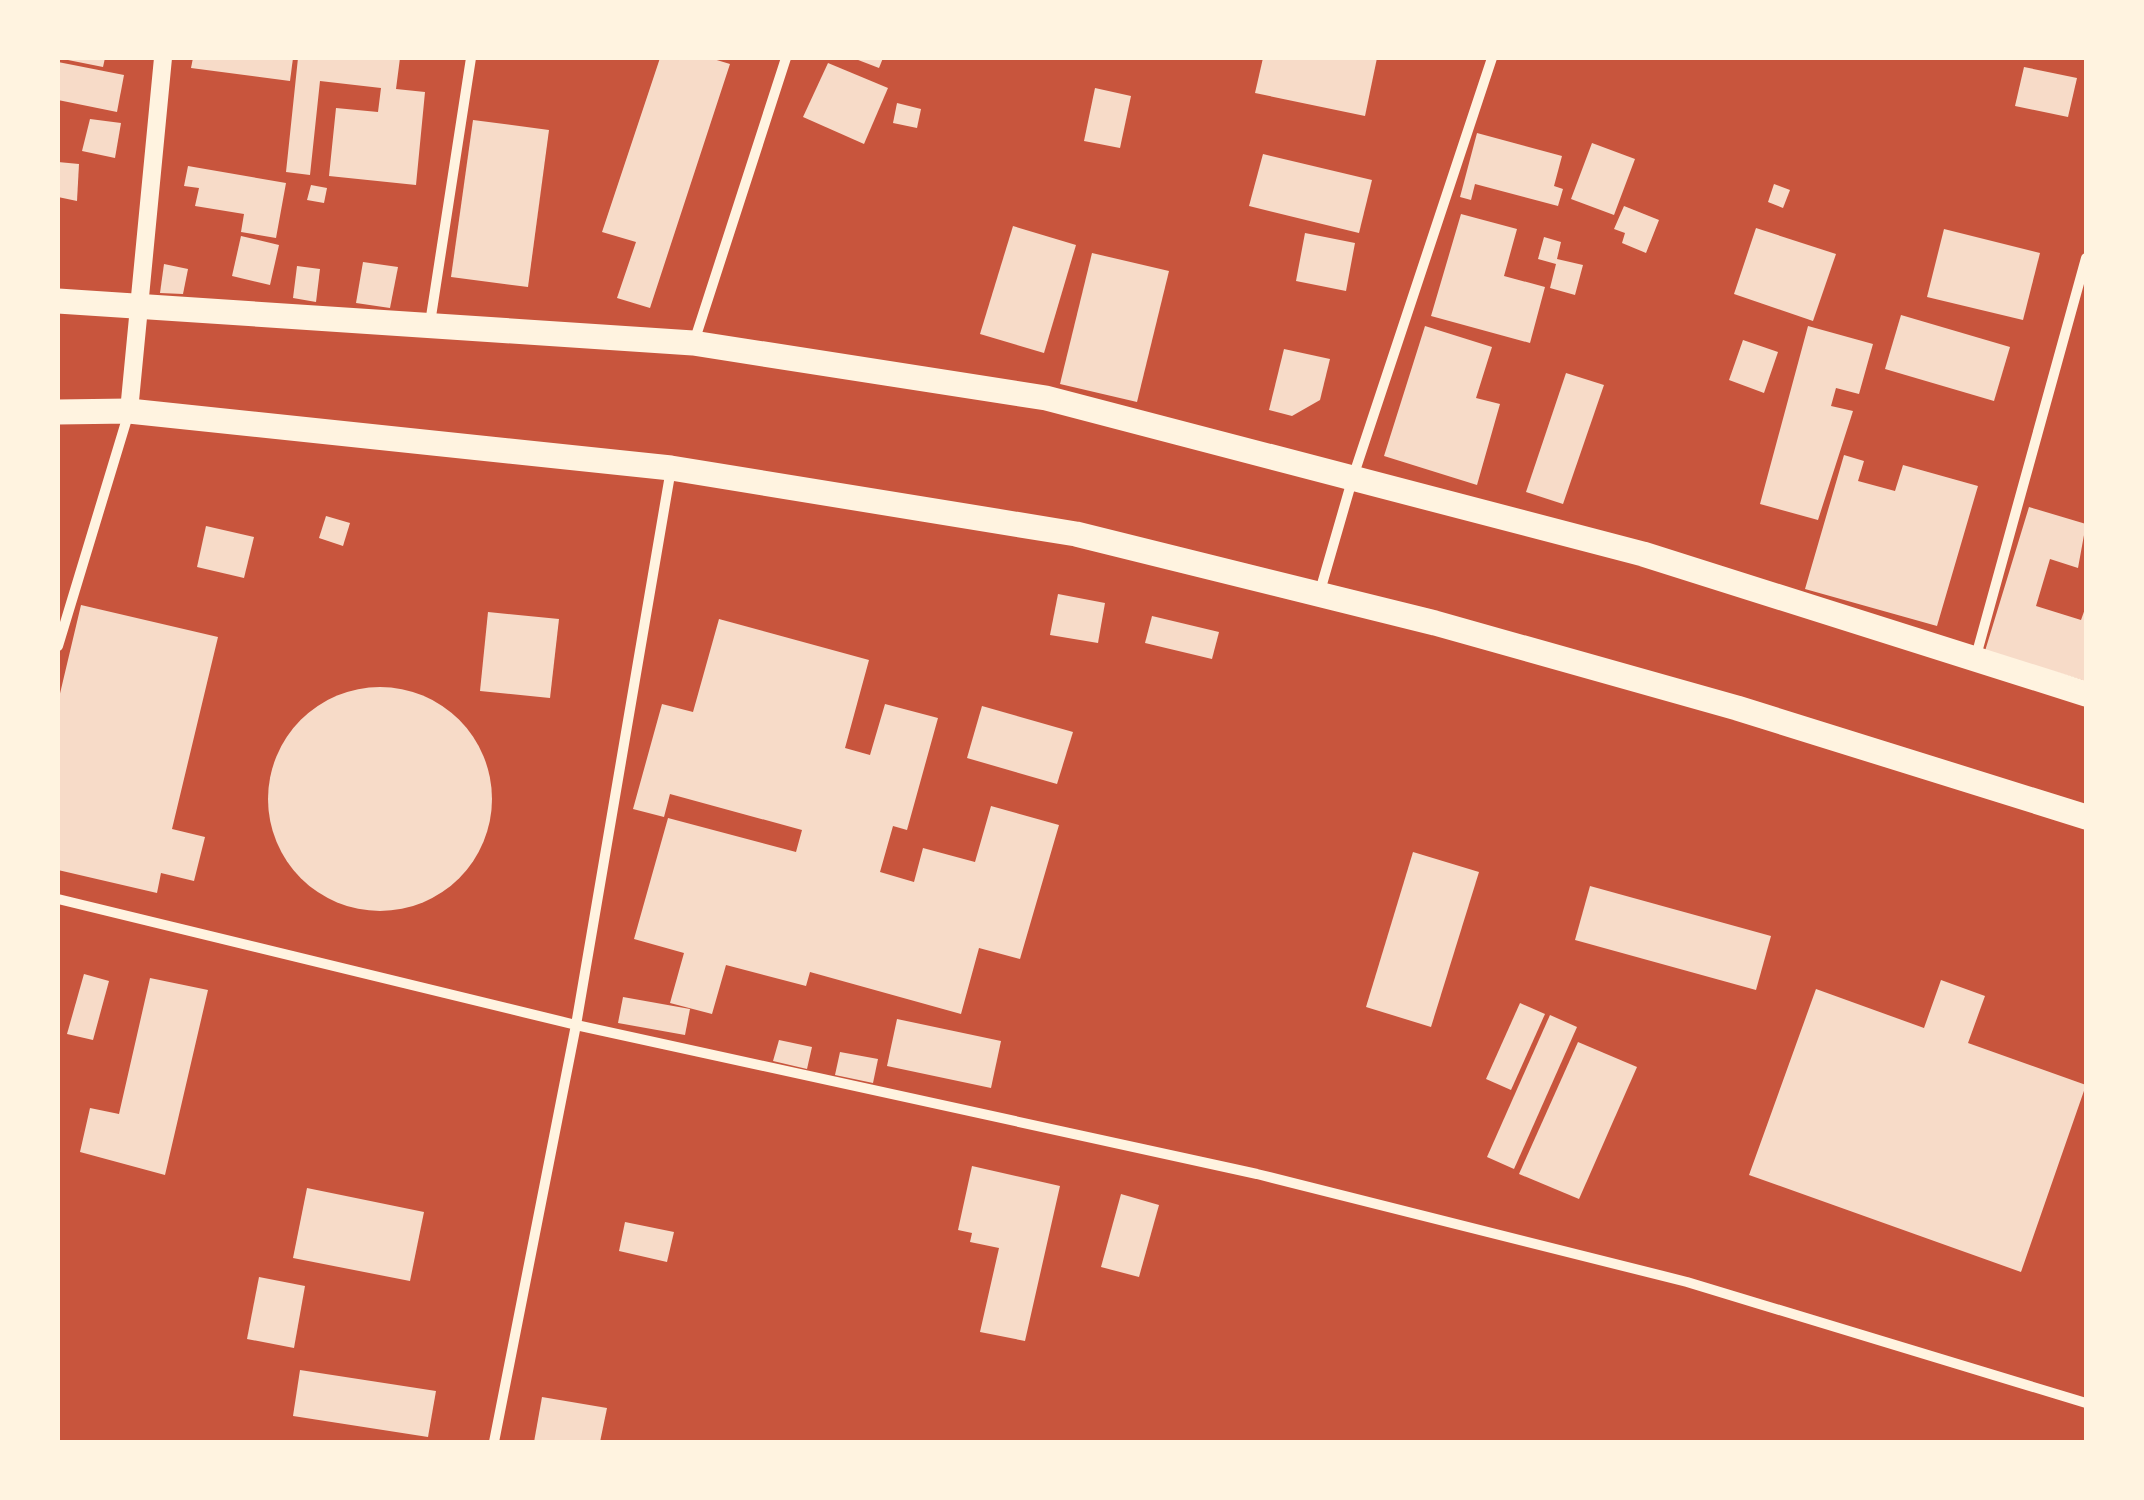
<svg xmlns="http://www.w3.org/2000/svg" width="2144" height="1500" viewBox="0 0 2144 1500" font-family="Raleway,sans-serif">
  <rect width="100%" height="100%" fill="#c8553d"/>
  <g fill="#f7dbc8">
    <polygon points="58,58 105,58 103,67"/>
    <polygon points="193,58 293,58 290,81 191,68"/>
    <polygon points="298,58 400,58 396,89 425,92 416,185 329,176 336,108 378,112 381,88 320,81 310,175 286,172"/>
    <polygon points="660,58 710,58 730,64 650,308 617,298 636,242 602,232"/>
    <polygon points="853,58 883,58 879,68"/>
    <polygon points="1263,58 1377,58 1365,116 1255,93"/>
    <polygon points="58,62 124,75 117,112 58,100"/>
    <polygon points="828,63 888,88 864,144 803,117"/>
    <polygon points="2024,67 2077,78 2068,117 2015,106"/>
    <polygon points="1095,88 1131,96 1120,148 1084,141"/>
    <polygon points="897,103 921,109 917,128 893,123"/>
    <polygon points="90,119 121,123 115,158 82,151"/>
    <polygon points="473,120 549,130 528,287 451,277"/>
    <polygon points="1477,133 1562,156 1554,186 1563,189 1558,206 1475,184 1471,200 1460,197"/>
    <polygon points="1592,143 1635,159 1614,215 1571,199"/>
    <polygon points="1263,154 1372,180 1359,233 1249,206"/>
    <polygon points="58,162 79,164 77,201 58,197"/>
    <polygon points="188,166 286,183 276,238 241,232 244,214 195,206 199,188 184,186"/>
    <polygon points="1774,184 1790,190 1783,208 1768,202"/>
    <polygon points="311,185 327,188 324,203 307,200"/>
    <polygon points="1624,206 1659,220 1646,253 1622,243 1625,233 1614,229"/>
    <polygon points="1461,214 1517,229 1504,276 1545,287 1530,343 1431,316"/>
    <polygon points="1013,226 1076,245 1044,353 980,334"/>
    <polygon points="1756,228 1836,254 1813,321 1734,294"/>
    <polygon points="1944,229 2040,253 2023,320 1927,297"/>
    <polygon points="1305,233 1355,243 1346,291 1296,281"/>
    <polygon points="241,236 279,245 270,285 232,276"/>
    <polygon points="1544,237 1561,242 1557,259 1583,265 1575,295 1550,288 1556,264 1538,259"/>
    <polygon points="1092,253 1169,271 1137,402 1060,384"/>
    <polygon points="363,262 398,267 390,308 356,303"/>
    <polygon points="164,264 188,269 183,294 160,293"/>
    <polygon points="297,266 320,269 316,302 293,298"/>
    <polygon points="1901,315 2010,347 1994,401 1885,369"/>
    <polygon points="1425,326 1492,347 1476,398 1500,404 1477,485 1384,456"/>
    <polygon points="1808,326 1873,344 1859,394 1836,388 1831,406 1853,411 1818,520 1760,504"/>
    <polygon points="1743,340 1778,352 1764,393 1729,380"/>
    <polygon points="1284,349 1330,359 1320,400 1292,416 1269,410"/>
    <polygon points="1566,373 1604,385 1563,504 1526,492"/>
    <polygon points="1844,455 1864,461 1858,481 1895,491 1903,465 1978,486 1937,626 1805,589"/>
    <polygon points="2029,507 2086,524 2078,568 2050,559 2036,606 2081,620 2086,606 2086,681 1985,651"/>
    <polygon points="326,516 350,523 343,546 319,538"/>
    <polygon points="206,526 254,537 244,578 197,567"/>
    <polygon points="1058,594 1105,603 1098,643 1050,635"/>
    <polygon points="81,605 218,637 172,829 205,837 194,881 161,873 157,893 58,870 58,702"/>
    <polygon points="488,612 559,619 550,698 480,691"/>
    <polygon points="1152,616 1219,632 1212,659 1145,643"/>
    <polygon points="719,619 869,660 845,748 870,755 885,704 938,718 907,830 893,826 880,872 914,882 923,848 975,862 991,806 1059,825 1020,959 979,948 961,1014 810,972 806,986 726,965 712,1014 670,1003 684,953 634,939 668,818 796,852 802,830 670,794 664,817 633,809 662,704 693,712"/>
    <circle cx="380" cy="799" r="112"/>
    <polygon points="982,706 1073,732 1057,784 967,758"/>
    <polygon points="1413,852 1479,872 1431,1027 1366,1007"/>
    <polygon points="1590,886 1771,936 1756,990 1575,940"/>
    <polygon points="84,974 109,981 93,1040 67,1034"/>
    <polygon points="150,978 208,990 165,1175 80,1152 90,1108 119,1114"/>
    <polygon points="1941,980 1985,996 1968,1043 2086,1085 2021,1272 1749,1175 1816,989 1924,1028"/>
    <polygon points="623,997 690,1009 685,1035 618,1023"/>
    <polygon points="1520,1003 1545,1014 1511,1090 1486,1079"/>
    <polygon points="1550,1015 1577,1027 1514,1169 1487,1157"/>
    <polygon points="897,1019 1001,1041 991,1088 887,1066"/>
    <polygon points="779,1040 812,1047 807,1069 773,1061"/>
    <polygon points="1578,1042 1637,1067 1579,1199 1519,1174"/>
    <polygon points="840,1052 878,1059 873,1083 835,1075"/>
    <polygon points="972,1166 1060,1186 1025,1341 980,1332 999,1248 970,1242 972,1233 958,1230"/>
    <polygon points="307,1188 424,1212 410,1281 293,1258"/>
    <polygon points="1121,1194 1159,1205 1139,1277 1101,1267"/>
    <polygon points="625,1222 674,1232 667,1262 619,1251"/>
    <polygon points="259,1277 305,1286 294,1348 247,1339"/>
    <polygon points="300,1370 436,1391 428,1437 293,1416"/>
    <polygon points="542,1397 607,1408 600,1442 534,1442"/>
  </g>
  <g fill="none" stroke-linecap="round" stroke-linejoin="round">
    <g stroke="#fff3e0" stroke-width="10">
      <polyline points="430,323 471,58"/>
      <polyline points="694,342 786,58"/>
      <polyline points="1320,591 1353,477 1492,58"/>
      <polyline points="58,646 129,412"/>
      <polyline points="1976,656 2086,258"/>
      <polyline points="58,899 576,1025 1257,1174 1687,1282 2086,1403"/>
      <polyline points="494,1442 576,1025 671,469"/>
    </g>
    <polyline stroke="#fff3e0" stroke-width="18" points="129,411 163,58"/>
    <g stroke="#fff3e0" stroke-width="25">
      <polyline points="58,301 693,343 1046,398 1643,554 2086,694"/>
      <polyline points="58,412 129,411 671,468 1076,534 1435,623 1737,708 2086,817"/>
    </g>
  </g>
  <rect width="2144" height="1500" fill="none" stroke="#fff3e0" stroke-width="120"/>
</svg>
